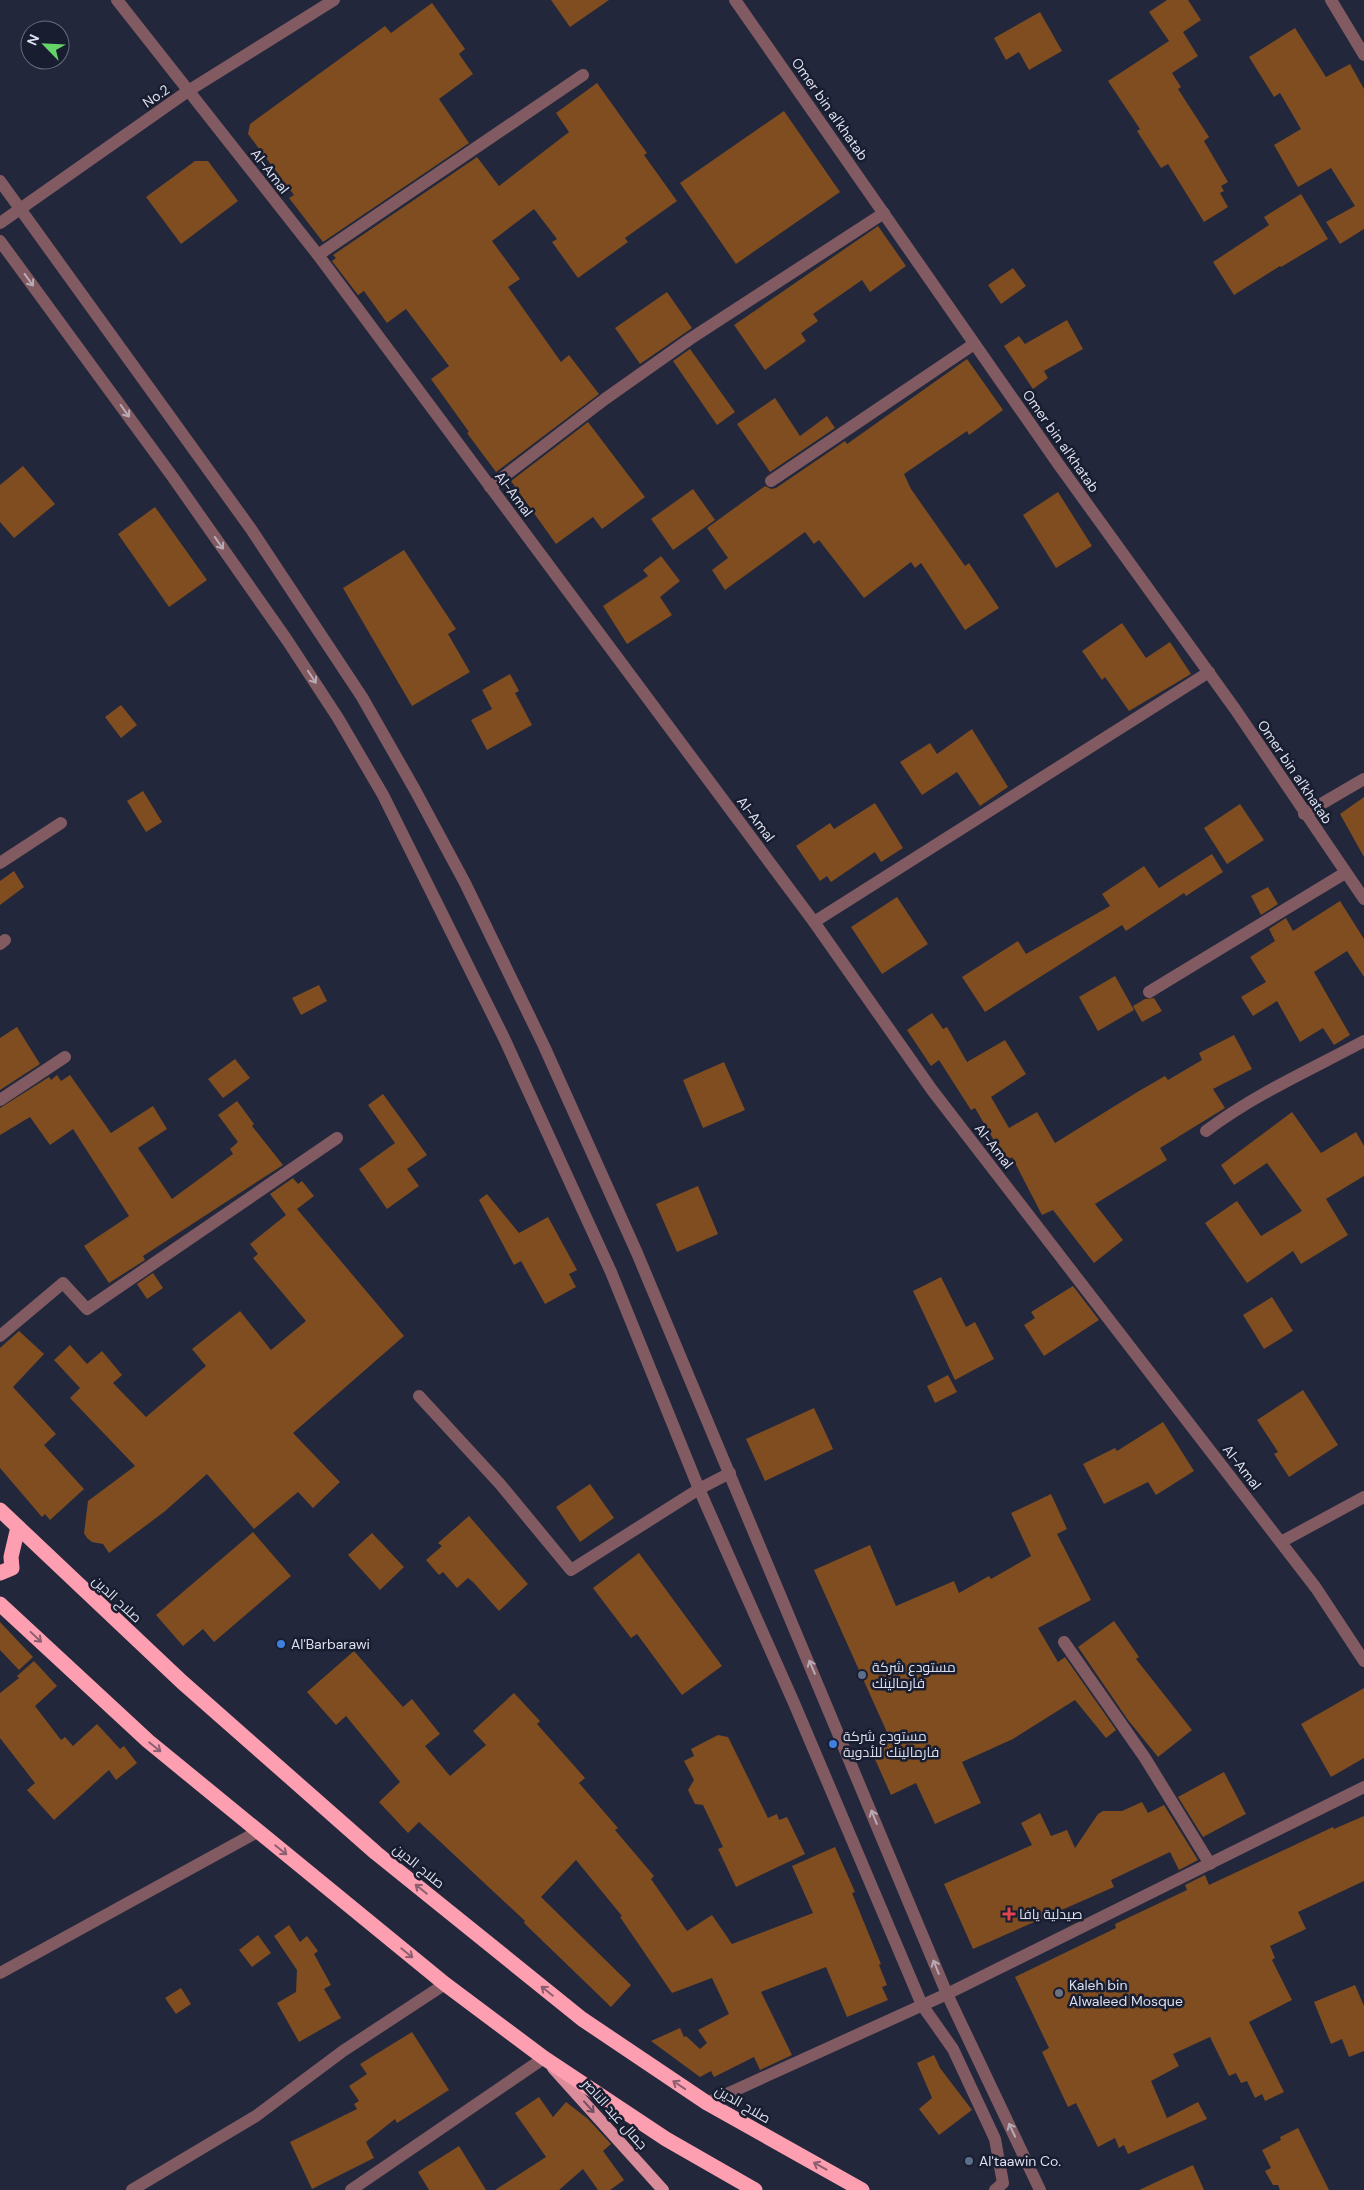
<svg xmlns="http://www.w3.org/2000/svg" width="1364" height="2190" viewBox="0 0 1364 2190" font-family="'DM Sans',Cairo,sans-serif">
  <rect width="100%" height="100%" fill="#22273b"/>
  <g fill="#7f4d1f">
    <polygon points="551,0 609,0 570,27"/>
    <polygon points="1167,0 1188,0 1201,20 1183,32 1198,56 1172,73 1181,87 1178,89 1209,137 1204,141 1228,182 1221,186 1224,191 1220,193 1228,207 1204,222 1168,164 1161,168 1137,131 1140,129 1108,81 1169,41 1149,12"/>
    <polygon points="432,3 465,49 459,54 473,74 439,99 469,143 323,242 289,198 294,195 248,134 250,124 385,26 391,33"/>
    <polygon points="1040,12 1062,51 1029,70 1019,52 1006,60 994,38"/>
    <polygon points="1295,28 1326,77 1350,64 1364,89 1364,229 1340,244 1326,222 1355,206 1331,168 1298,187 1274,145 1301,129 1280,93 1274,97 1249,57"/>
    <polygon points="597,83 647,153 644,155 677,201 625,238 628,242 578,278 552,242 557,239 534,209 492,241 520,279 508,287 561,362 569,355 599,394 496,472 467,433 469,432 431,379 449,366 406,309 387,323 364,291 358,295 332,261 336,258 333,255 477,157 499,186 569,132 556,113"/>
    <polygon points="784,111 840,192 736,264 680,183"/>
    <polygon points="195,161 208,161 238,201 181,244 146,197"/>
    <polygon points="1301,194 1328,239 1281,267 1280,266 1234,295 1213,262 1269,225 1264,217"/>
    <polygon points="878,226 906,266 870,292 862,280 813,314 818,321 801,333 806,341 765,370 734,325"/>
    <polygon points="1013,268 1026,286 1001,304 988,285"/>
    <polygon points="667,292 692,328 640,364 615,328"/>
    <polygon points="1067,320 1083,349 1044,371 1048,378 1033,389 1004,346 1019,336 1025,344"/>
    <polygon points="690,349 735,412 717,425 673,361"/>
    <polygon points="967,359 1003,410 969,435 967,431 904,474 911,489 965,566 969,563 999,608 965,630 921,563 915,568 911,562 864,598 819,540 814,544 805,532 725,590 712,570 728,558 707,528 765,486 771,489 776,488 845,441 847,444"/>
    <polygon points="775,398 800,436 827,416 835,428 770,472 737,424"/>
    <polygon points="588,422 645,497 602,529 593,517 556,544 511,481"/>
    <polygon points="23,466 55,504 14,538 0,522 0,485"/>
    <polygon points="693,489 715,520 673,550 651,519"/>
    <polygon points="1058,492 1092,546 1056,568 1023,515"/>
    <polygon points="155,507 207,580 169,607 118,534"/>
    <polygon points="404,550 456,629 448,634 470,672 412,706 343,588"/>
    <polygon points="661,556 680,581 660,597 672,615 627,644 603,606 648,576 643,570"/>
    <polygon points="1122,623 1146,658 1170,642 1191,674 1129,711 1105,677 1102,680 1082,651"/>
    <polygon points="510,674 519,691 515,693 532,725 487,750 471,720 492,709 482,690"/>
    <polygon points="121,705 137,725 121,738 105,717"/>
    <polygon points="972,729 1008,787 980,806 957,772 922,795 900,762 930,743 937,754"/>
    <polygon points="143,791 162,822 146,832 127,801"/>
    <polygon points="1364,797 1364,857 1340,814"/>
    <polygon points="875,803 903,848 881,862 875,852 831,882 827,876 820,881 796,846 830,823 834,829"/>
    <polygon points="1240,804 1264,840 1227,864 1204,828"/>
    <polygon points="1212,854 1223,872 1186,896 1184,893 1126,931 1122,925 985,1012 962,977 1018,941 1026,954 1110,906 1102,894 1144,866 1159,888"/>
    <polygon points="14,871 24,887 0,905 0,881"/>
    <polygon points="1268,887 1278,904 1261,915 1251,896"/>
    <polygon points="897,897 928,944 882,974 851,927"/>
    <polygon points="1340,901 1364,939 1364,977 1347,951 1314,972 1350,1035 1334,1045 1323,1028 1300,1042 1277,1001 1253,1016 1241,997 1266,982 1250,957 1275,941 1269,929 1286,918 1293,931"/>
    <polygon points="1115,976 1134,1010 1098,1031 1079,997"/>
    <polygon points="319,985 327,1001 301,1015 292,998"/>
    <polygon points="1154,998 1162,1011 1142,1022 1133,1006 1145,999"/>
    <polygon points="932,1013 943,1029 947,1027 967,1062 1005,1040 1026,1074 991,1097 1009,1128 1037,1112 1055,1143 1139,1091 1165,1076 1168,1080 1202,1060 1199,1053 1234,1035 1252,1069 1213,1089 1225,1108 1160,1148 1167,1160 1095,1204 1123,1240 1094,1263 1053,1210 1042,1215 1012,1157 1006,1161 975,1108 971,1110 939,1060 931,1066 907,1030"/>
    <polygon points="17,1027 40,1064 0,1090 0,1038"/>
    <polygon points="235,1059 250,1078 223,1098 208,1079"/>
    <polygon points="724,1062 745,1110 703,1128 683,1080"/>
    <polygon points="57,1075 61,1081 70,1075 111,1133 153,1106 167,1129 138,1148 172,1199 233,1154 230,1149 238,1142 218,1115 237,1101 254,1124 252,1126 283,1165 143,1256 145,1260 109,1283 84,1246 129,1216 73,1129 50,1145 30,1117 0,1135 0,1108 49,1077 51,1080"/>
    <polygon points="383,1094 427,1155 407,1169 419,1186 387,1209 359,1169 395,1143 368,1105"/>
    <polygon points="1292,1112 1321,1153 1356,1132 1364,1146 1364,1176 1326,1199 1348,1235 1301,1264 1293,1251 1247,1283 1205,1223 1237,1201 1261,1236 1302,1211 1267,1163 1234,1185 1221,1165"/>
    <polygon points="293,1178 298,1184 302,1181 314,1196 297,1209 404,1336 293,1433 340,1482 313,1508 298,1492 254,1529 207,1474 164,1512 109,1553 103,1544 92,1542 87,1538 84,1533 88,1501 135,1466 70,1398 80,1388 54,1360 70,1345 87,1364 102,1351 122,1375 113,1383 146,1417 206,1366 192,1349 240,1311 271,1350 306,1321 253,1258 258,1254 250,1244 286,1215 270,1194"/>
    <polygon points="698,1186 718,1234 677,1252 656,1204"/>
    <polygon points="487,1194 519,1233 548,1217 577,1270 569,1274 576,1287 545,1304 521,1261 514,1265 479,1200"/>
    <polygon points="153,1273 163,1288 147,1299 137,1284"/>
    <polygon points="941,1277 966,1327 975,1322 994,1359 955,1380 913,1291"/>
    <polygon points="1073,1286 1099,1320 1044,1356 1024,1325 1035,1318 1031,1312"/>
    <polygon points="1272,1297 1293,1331 1264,1349 1243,1315"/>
    <polygon points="19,1331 44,1354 13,1387 56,1434 44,1445 84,1489 50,1520 45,1514 42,1517 0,1468 0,1348"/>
    <polygon points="948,1375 957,1392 935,1403 927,1386"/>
    <polygon points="1303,1390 1338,1445 1289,1477 1274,1454 1278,1452 1257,1420"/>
    <polygon points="814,1408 833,1449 765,1481 746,1439"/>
    <polygon points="1163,1422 1194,1471 1156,1495 1148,1482 1104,1504 1083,1464 1115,1448 1117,1451"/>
    <polygon points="590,1484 614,1518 580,1542 556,1507"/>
    <polygon points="1051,1494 1067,1529 1057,1534 1091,1600 1038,1628 1058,1662 1065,1657 1116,1730 1106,1738 1075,1700 1013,1739 962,1762 981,1803 935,1824 916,1783 891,1795 870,1748 890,1739 814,1570 870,1545 896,1606 954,1581 959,1593 989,1576 991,1579 1031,1556 1011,1513"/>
    <polygon points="469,1516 528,1584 499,1611 473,1582 468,1578 457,1588 443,1572 439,1575 426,1560 442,1546 438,1543"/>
    <polygon points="253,1532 291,1576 214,1642 203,1629 183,1646 156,1615"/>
    <polygon points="372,1533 404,1567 380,1590 348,1555"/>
    <polygon points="639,1553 722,1666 682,1695 637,1634 631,1638 593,1588"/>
    <polygon points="1114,1621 1139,1657 1136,1659 1192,1730 1158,1757 1128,1720 1078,1647"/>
    <polygon points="0,1622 33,1657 19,1670 0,1650"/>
    <polygon points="354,1651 403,1707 412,1699 440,1734 425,1746 450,1776 486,1745 473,1731 514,1693 540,1721 537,1724 585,1778 579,1783 618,1828 615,1830 654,1876 651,1879 687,1931 712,1915 732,1944 813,1913 792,1866 835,1847 855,1892 852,1893 881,1964 879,1965 887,1985 882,1987 888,2000 847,2017 826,1967 761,1992 792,2055 760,2070 754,2057 714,2077 711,2071 700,2077 651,2041 680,2028 684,2037 686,2036 700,2049 707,2043 698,2030 729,2014 712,1978 672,1993 620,1917 622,1916 576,1860 541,1897 631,1985 611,2007 524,1923 525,1921 419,1822 408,1833 379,1802 400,1782 346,1716 336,1725 307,1692"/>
    <polygon points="34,1661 57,1686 35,1706 61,1740 65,1737 73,1746 97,1724 120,1749 124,1746 137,1763 116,1780 109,1770 54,1820 27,1790 35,1783 0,1738 0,1693 19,1678 17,1676"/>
    <polygon points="1364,1688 1364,1758 1331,1777 1301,1724"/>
    <polygon points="718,1735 728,1737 768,1818 777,1814 779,1820 787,1817 805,1854 736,1887 718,1849 723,1847 703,1805 695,1804 688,1790 694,1780 684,1761 694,1756 691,1749"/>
    <polygon points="1224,1772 1246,1814 1203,1837 1178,1797"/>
    <polygon points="1142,1802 1148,1813 1164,1805 1198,1860 1179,1870 1170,1852 1111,1880 1114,1887 973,1949 944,1884 1032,1845 1021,1823 1040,1813 1051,1836 1067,1830 1075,1848 1098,1814 1103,1811 1122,1811"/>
    <polygon points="1364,1816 1364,1881 1298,1912 1306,1929 1270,1946 1275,1958 1272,1960 1292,2000 1249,2022 1284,2092 1265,2101 1262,2094 1255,2098 1247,2081 1241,2083 1236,2073 1229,2076 1210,2037 1173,2054 1179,2066 1151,2081 1167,2118 1198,2102 1207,2119 1128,2154 1124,2145 1119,2148 1115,2138 1098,2147 1076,2103 1068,2107 1042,2052 1049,2048 1015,1977 1116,1928 1115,1924 1187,1890 1185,1885 1205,1875 1209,1885 1333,1827 1334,1829"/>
    <polygon points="289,1925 300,1942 307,1936 318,1951 314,1954 331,1985 324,1989 341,2018 299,2042 277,2003 296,1992 297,1970 274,1936"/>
    <polygon points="258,1935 271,1953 252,1967 239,1950"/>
    <polygon points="1355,1985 1364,2006 1364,2051 1349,2057 1342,2039 1331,2044 1314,2002"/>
    <polygon points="181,1988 191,2004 176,2014 165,1998"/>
    <polygon points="412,2032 449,2090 397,2123 395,2119 366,2142 374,2158 312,2189 290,2142 357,2109 354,2104 359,2101 349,2086 367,2074 360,2064"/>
    <polygon points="934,2055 940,2068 972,2110 939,2135 919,2109 932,2098 917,2063"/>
    <polygon points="539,2097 553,2117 566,2102 588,2119 611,2144 603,2151 624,2180 610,2190 598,2190 583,2169 559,2190 495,2190 546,2157 515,2113"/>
    <polygon points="1298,2128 1329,2190 1280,2190 1278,2185 1273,2185 1265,2171 1271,2168 1262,2150 1281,2140 1280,2137"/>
    <polygon points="459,2146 486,2190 429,2190 418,2172"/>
    <polygon points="1193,2165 1204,2190 1139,2190"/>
  </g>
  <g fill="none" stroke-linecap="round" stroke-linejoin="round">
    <g stroke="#815b61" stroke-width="12">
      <polyline points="117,0 318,255 814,922 932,1090 1316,1588 1364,1661"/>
      <polyline points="735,0 1059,465 1235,709 1364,899"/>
      <polyline points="1331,0 1364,55"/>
      <polyline points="0,181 251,529 362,697 415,790 465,883 544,1046 637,1253 947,1994 1040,2190"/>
      <polyline points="0,223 188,91 334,0"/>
      <polyline points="0,241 172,476 287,640 338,718 383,795 504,1038 611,1272 699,1489 794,1703 922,2005 953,2049 995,2139 1003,2183 995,2190"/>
      <polyline points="318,255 583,75"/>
      <polyline points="771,481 974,344"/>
      <polyline points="490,487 605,399 690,339 884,213"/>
      <polyline points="1304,814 1364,779"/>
      <polyline points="0,863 61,823"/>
      <polyline points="814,922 1209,672"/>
      <polyline points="0,944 5,940"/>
      <polyline points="1149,992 1345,873"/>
      <polyline points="0,1100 65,1057"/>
      <path d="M 1206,1131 C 1255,1094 1310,1070 1364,1041"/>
      <polyline points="0,1336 63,1283 87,1309 337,1138"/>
      <polyline points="419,1396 500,1484 571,1570 699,1489 730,1473"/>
      <polyline points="1281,1542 1364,1497"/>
      <polyline points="1064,1642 1145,1758 1210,1864"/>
      <polyline points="0,1973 259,1831"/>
      <polyline points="707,2103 947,1994 1364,1787"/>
      <polyline points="132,2190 256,2116 343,2051 445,1984"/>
      <polyline points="351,2190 544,2058"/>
    </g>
    <polyline stroke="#da8c9a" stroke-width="12" points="553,2068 663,2190"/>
    <g stroke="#fd9fb0" stroke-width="15">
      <polyline points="0,1510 182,1682 376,1853 582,2019 707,2103 862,2190"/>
      <polyline points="0,1573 12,1568 11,1557 18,1527"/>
      <polyline points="0,1604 148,1741 445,1984 544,2058 666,2139 755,2190"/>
    </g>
  </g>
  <defs><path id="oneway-shaft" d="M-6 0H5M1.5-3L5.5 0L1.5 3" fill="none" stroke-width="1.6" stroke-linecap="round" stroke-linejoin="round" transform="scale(1.25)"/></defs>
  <g stroke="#b8aab5">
    <use href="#oneway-shaft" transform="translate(29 280) rotate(54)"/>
    <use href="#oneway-shaft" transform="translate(125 411) rotate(54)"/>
    <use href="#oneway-shaft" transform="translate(219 543) rotate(55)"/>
    <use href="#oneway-shaft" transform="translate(312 677) rotate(57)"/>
    <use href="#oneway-shaft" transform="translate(812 1667) rotate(-113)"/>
    <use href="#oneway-shaft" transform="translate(874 1817) rotate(-112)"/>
    <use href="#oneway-shaft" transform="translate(936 1967) rotate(-112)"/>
    <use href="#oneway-shaft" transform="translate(1012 2130) rotate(-115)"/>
  </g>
  <g stroke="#8b5e70">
    <use href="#oneway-shaft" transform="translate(36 1637) rotate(43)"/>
    <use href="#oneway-shaft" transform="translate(155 1747) rotate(39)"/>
    <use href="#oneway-shaft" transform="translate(281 1850) rotate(39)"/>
    <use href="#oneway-shaft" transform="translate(421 1889) rotate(-141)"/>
    <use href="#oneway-shaft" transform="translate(407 1953) rotate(39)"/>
    <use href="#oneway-shaft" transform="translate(547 1991) rotate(-141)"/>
    <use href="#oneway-shaft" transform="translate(679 2085) rotate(-146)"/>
    <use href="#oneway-shaft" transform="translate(820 2166) rotate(-151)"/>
  </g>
  <use stroke="#704f60" href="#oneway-shaft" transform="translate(589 2107) rotate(48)"/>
  <g fill="#3f7fe0" stroke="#191d30" stroke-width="2">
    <circle cx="281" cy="1644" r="5"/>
    <circle cx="833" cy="1744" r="5"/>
  </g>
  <g fill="#5c6f8a" stroke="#191d30" stroke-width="2">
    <circle cx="862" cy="1675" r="5"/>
    <circle cx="969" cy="2161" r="5"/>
  </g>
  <path fill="#e0444e" stroke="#191d30" stroke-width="2" d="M1006.5 1906.5h5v5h5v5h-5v5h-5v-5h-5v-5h5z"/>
  <circle fill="#6b7280" stroke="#191d30" stroke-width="2" cx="1059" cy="1993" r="5"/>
  <g text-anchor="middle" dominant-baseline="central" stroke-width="5" stroke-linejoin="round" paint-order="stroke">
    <g font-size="14" fill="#dcdfed" stroke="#191d30">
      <text transform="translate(156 96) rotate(-35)">No.2</text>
      <text transform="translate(830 109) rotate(55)">Omer bin al'khatab</text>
      <text transform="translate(270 171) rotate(52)">Al-Amal</text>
      <text transform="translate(1061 441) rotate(55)">Omer bin al'khatab</text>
      <text transform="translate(514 494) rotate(53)">Al-Amal</text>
      <text transform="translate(1295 772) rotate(56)">Omer bin al'khatab</text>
      <text transform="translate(756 819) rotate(53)">Al-Amal</text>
      <text transform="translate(994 1146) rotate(52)">Al-Amal</text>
      <text transform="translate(1242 1467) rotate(52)">Al-Amal</text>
      <text transform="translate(117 1599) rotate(43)">صلاح الدين</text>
      <text transform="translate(419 1866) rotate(39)">صلاح الدين</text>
      <text transform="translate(743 2104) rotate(30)">صلاح الدين</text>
      <text transform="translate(615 2114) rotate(48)">جمال عبد الناصر</text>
    </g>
    <g font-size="14" fill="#dcdfed" stroke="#191d30" text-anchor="start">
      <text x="291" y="1644">Al'Barbarawi</text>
      <text x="872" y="1667">مستودع شركة<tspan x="872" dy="16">فارمالينك</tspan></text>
      <text x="843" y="1736">مستودع شركة<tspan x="843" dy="16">فارمالينك للأدوية</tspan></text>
      <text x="1019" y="1914">صيدلية يافا</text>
      <text x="1069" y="1985">Kaleh bin<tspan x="1069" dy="16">Alwaleed Mosque</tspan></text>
      <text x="979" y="2161">Al'taawin Co.</text>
    </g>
  </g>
  <g transform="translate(45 45) rotate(294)"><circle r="24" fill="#191d30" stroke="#676b7c"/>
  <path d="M0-4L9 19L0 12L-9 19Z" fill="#64d468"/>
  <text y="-8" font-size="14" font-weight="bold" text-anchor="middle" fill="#dcdfed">N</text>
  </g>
</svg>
